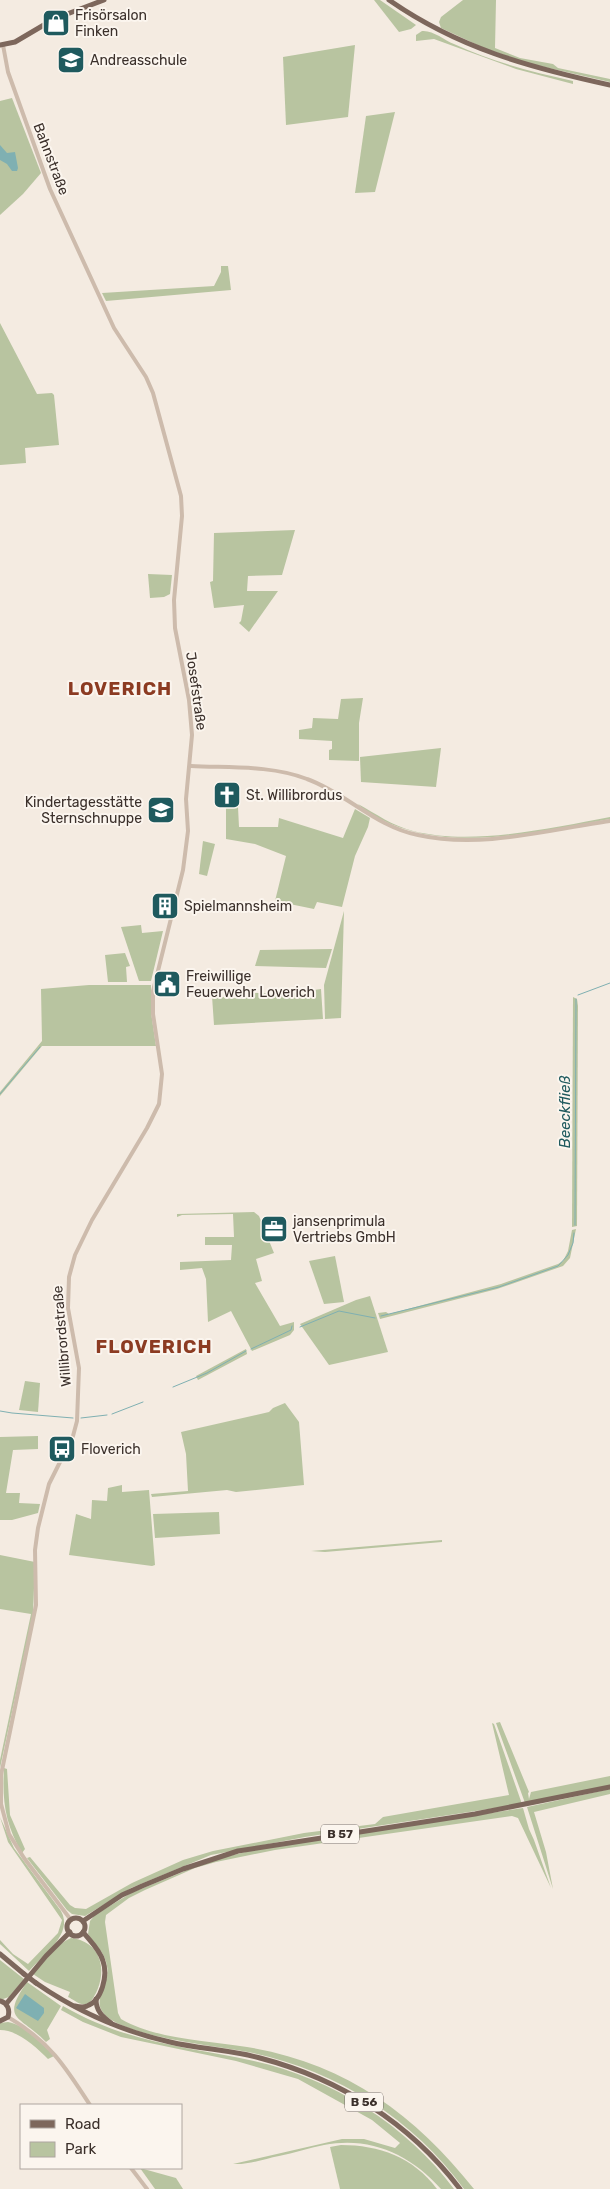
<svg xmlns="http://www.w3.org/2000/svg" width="610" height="2189" viewBox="0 0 610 2189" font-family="Rubik,sans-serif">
  <rect width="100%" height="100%" fill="#f4ebe1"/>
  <g fill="#b8c4a0">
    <polygon points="374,0 380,0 416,25 411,29 399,32"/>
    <polygon points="463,0 496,0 495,48 520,58 553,64 558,68 610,79 610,82 527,63 484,48 441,28 439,22 441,17"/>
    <path d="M 422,31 C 433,30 444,40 454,44 C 492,62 533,72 573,81 L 573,84 L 516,69 L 434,39 L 416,41 L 416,35 Z"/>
    <polygon points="355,45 348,117 286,125 283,57"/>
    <polygon points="12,98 41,173 23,194 0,215 0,101"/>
    <polygon points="395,112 375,192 355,193 366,116"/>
    <polygon points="221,266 228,266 231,290 106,301 102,293 214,286 221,272"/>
    <polygon points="0,323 37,394 52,393 54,395 59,445 25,448 26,463 0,465"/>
    <polygon points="295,530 282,575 248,576 247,591 278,591 249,632 239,623 241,621 244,605 214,608 210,582 213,581 214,533"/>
    <polygon points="148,574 172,575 170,594 164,597 150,598"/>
    <polygon points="363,698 359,723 359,761 329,760 329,750 332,749 332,741 299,739 299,730 312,728 313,718 338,719 341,699"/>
    <polygon points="441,748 436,787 361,782 360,757"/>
    <path d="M 358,804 C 376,814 393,826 413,831 C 472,846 551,828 610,817 L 610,819 C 539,832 447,854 380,819 C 373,815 363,810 358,804 Z"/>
    <polygon points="226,807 238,807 239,827 278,827 279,818 343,838 355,809 370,818 368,827 355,856 342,907 317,902 314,909 275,901 286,856 255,844 226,839"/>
    <polygon points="203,841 215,844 207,876 199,874"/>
    <polygon points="344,911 341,1018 325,1019 324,985"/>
    <polygon points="141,925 142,933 163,931 151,981 139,981 121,927"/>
    <polygon points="332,949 326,968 255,966 260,950"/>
    <polygon points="125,953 130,966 126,967 127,982 108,982 105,955"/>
    <polygon points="89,985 151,985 151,1012 156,1046 42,1046 0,1096 0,1092 42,1041 41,989"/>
    <polygon points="321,989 323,1019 214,1025 212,996 243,999 247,993 292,993"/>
    <polygon points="573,997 577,999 578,1006 577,1226 572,1227"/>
    <polygon points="254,1212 259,1216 274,1253 256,1259 262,1281 255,1283 280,1326 294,1322 294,1330 290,1335 252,1351 231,1311 208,1322 206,1279 202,1268 180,1270 180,1262 231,1260 232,1245 205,1245 205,1237 234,1237 233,1214 182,1215 177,1217 177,1214"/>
    <polygon points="576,1229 570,1258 563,1266 497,1289 380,1319 378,1313 386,1312 389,1314 501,1284 558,1264 563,1261 568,1251 572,1230"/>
    <polygon points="335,1256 344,1302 324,1304 309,1261"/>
    <polygon points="370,1296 388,1352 329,1365 300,1324 356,1300"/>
    <polygon points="246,1349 247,1354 198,1380 196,1376"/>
    <polygon points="25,1381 40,1383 38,1412 19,1410"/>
    <polygon points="285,1403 299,1422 304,1485 236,1492 227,1490 152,1497 151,1494 188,1491 186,1454 181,1432 269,1412 273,1408"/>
    <polygon points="38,1436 38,1449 13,1450 6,1493 20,1493 19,1503 40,1504 38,1513 12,1520 0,1520 0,1437"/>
    <polygon points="122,1485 122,1492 149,1490 155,1565 152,1566 69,1555 76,1514 91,1519 92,1500 107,1501 108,1488"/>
    <polygon points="219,1512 220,1534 155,1538 153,1514"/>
    <polygon points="442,1540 442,1542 325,1552 311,1551"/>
    <polygon points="0,1555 35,1562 33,1614 0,1768 0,1760 31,1614 0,1609"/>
    <polygon points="500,1722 529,1792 528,1793 529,1799 531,1792 610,1776 610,1785 525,1803 496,1723"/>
    <polygon points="492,1723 494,1724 522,1804 305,1837 211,1855 131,1888 85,1916 72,1914 67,1910 27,1858 30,1857 70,1905 75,1908 86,1909 132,1883 183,1860 213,1851 304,1833 375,1824 383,1817 509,1795"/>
    <path d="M 4,1768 L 7,1769 L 10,1815 L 25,1849 L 22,1853 C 5,1824 2,1800 4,1768 Z"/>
    <polygon points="610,1789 610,1794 534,1812 546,1852 553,1889 527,1807"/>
    <path d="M 523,1808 L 529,1829 L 534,1840 L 551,1888 L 518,1818 L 512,1816 L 275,1850 L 216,1862 L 195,1868 L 145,1890 L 129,1898 L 106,1915 L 105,1922 L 118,2013 L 121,2019 C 155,2039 209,2041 247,2047 C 344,2063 414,2113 474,2189 L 464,2189 C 413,2118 333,2069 248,2052 C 216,2046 127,2037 105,2015 C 90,2000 111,1984 107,1966 C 105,1952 95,1945 88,1934 L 90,1921 L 95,1915 L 131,1893 L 212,1860 L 250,1851 Z"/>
    <path d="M 0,1817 L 14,1848 L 61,1911 C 74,1934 43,1955 29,1971 L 0,1944 L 0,1940 L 13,1954 L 28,1964 L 58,1933 L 62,1920 L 8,1842 Z"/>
    <path d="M 71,1938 C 100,1941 108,1969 96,1993 C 93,1998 91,2003 86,2004 C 80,2006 73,1999 68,1997 L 70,1992 L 45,1982 L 33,1974 C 43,1962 56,1944 71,1938 Z"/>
    <polygon points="0,1960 24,1979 9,1997 0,2000"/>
    <path d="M 27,1982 L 61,2006 L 47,2030 L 50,2039 L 46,2042 C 20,2015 0,2021 27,1982 Z"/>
    <path d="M 63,2006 C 127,2043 184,2046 254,2061 C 331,2078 407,2125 454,2189 L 441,2189 C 410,2154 370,2136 324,2145 C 309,2148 294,2153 279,2156 C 264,2159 248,2165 233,2164 L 342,2139 L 364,2139 L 395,2148 L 400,2143 L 372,2120 L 298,2079 L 236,2061 L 121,2037 L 83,2022 L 61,2010 Z"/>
    <path d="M 8,2022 C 27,2026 41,2043 54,2056 L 48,2059 C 36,2047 18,2030 0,2030 L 0,2023 Z"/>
    <path d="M 341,2145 C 379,2145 413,2157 437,2189 L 340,2189 L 330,2147 Z"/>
    <polygon points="140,2168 176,2178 183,2189 155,2189"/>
  </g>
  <g fill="#7fb0b2">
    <polygon points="0,145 7,153 15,152 18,168 17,171 12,171 7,164 0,160"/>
    <polygon points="25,1994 44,2008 44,2013 38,2021 16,2008"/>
  </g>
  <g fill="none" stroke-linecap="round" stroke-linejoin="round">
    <g stroke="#7fb0b2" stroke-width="1">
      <polyline points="578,995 610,983"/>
      <polyline points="0,1094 40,1047"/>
      <polyline points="575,1225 576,999"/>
      <polyline points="381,1316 499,1287 558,1266 568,1255 573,1243 574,1233"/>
      <polyline points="300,1327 339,1311 375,1318"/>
      <polyline points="251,1349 291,1330 292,1326"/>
      <polyline points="173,1387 207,1373 246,1351"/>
      <polyline points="0,1411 12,1413 73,1418"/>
      <polyline points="112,1414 143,1402"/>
      <polyline points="81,1418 107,1415"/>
    </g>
    <g stroke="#cdbbac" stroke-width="4">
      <polyline points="3,45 8,72 50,189 114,328 146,377 153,393 181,496 182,516 174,600 175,628 189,700 192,735 186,799 188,831 183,870 153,991 153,1014 162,1074 159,1104 147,1128 92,1220 75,1255 69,1277 68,1308 79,1368 77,1421 73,1436 49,1484 38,1528 35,1550 36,1605 1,1775 1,1804 9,1834 24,1858 71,1920"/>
      <path d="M 191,766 C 229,768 271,765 307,779 C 346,793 376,827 418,835 C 481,849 547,830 610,821"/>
      <path d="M 8,2017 C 49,2041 65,2066 90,2105"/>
      <polyline points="131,2168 147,2189"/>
    </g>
    <g stroke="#7d675c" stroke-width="5">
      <path d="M 389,0 C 458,48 528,67 610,85"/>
      <polyline points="0,45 15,42 54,19 104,0"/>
      <circle cx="76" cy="1927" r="9"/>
      <polyline points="83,1921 122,1895 142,1886 183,1869 238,1851 475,1814 610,1787"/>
      <polyline points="0,1954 24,1974"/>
      <path d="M 36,1983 C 78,2012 121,2031 170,2042 C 200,2049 231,2050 260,2058 C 340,2079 410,2123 460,2189"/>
      <path d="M 96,1999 C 96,2011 102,2016 111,2023"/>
      <path d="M 0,2001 C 8,2003 10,2010 8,2017 L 0,2021"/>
      <polyline points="6,2004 46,1956 70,1932"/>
      <path d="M 75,2006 C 79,2007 83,2008 87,2006 C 102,2001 108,1975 103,1961 C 100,1950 90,1941 83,1932"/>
    </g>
    <polyline stroke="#7d675c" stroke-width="5" points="24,1974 36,1983"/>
  </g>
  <defs>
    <g id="shop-square" transform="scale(1.4375)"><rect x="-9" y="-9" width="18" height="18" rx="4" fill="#1f5a5e" stroke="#fbf5ee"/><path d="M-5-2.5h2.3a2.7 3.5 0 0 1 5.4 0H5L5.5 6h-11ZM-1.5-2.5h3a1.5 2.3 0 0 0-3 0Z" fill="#fff"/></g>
    <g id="school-square" transform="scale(1.4375)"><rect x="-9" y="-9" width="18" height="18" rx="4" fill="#1f5a5e" stroke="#fbf5ee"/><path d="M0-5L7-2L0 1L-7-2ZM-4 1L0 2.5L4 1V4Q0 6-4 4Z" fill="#fff"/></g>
    <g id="church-square" transform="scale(1.4375)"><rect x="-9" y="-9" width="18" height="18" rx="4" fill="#1f5a5e" stroke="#fbf5ee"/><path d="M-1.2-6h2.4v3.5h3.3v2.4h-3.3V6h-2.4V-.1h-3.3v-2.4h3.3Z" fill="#fff"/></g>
    <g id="building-square" transform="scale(1.4375)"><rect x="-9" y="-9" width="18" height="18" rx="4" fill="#1f5a5e" stroke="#fbf5ee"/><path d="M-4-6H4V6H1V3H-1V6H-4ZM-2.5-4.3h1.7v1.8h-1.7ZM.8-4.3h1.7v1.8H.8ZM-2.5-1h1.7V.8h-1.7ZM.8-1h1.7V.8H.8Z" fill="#fff"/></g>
    <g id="civic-square" transform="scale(1.4375)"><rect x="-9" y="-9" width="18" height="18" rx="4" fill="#1f5a5e" stroke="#fbf5ee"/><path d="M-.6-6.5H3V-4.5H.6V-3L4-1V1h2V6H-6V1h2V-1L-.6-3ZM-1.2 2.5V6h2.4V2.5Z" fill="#fff"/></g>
    <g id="office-square" transform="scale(1.4375)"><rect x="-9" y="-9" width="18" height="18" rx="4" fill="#1f5a5e" stroke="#fbf5ee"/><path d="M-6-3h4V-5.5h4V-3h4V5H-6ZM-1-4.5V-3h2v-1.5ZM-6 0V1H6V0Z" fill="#fff"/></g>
    <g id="bus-square" transform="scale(1.4375)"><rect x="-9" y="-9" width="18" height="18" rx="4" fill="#1f5a5e" stroke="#fbf5ee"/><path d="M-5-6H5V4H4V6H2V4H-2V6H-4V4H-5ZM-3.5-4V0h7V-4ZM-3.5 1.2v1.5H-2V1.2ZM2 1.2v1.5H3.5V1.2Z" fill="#fff"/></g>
  </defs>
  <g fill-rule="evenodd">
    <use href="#shop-square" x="56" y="23"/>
    <use href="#school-square" x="71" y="60"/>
    <use href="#church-square" x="227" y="795"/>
    <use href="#school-square" x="161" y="810"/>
    <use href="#building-square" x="165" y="906"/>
    <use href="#civic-square" x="167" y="984"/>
    <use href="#office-square" x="274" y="1229"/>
    <use href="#bus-square" x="62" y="1449"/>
  </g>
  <g text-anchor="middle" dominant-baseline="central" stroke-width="4" stroke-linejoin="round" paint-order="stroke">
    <g fill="#fbf5ee" stroke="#756b66" stroke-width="1">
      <rect x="321" y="1824.5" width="38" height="19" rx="4"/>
      <rect x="345" y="2092.5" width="38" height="19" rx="4"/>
    </g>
    <g font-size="12" font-weight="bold" fill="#3b302b">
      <text x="340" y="1834">B 57</text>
      <text x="364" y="2102">B 56</text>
    </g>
    <g font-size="14" fill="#3b302b" stroke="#fbf5ee" text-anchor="start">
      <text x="75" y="15">Frisörsalon<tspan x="75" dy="16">Finken</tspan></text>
      <text x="90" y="60">Andreasschule</text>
      <text x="246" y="795">St. Willibrordus</text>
      <text x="142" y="802" text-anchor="end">Kindertagesstätte<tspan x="142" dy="16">Sternschnuppe</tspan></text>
      <text x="184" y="906">Spielmannsheim</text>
      <text x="186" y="976">Freiwillige<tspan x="186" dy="16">Feuerwehr Loverich</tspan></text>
      <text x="293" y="1221">jansenprimula<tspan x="293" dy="16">Vertriebs GmbH</tspan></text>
      <text x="81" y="1449">Floverich</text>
    </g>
    <g font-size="14" fill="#3b302b" stroke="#fbf5ee">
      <text transform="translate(51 159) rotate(69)">Bahnstraße</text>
      <text transform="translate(196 691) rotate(82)">Josefstraße</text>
      <text transform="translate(62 1336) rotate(-95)">Willibrordstraße</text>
    </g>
    <g font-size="15" font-style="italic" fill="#1f5a5e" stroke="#fbf5ee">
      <text transform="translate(565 1112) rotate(-90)">Beeckfließ</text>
    </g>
    <g font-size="19" font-weight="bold" letter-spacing="1" fill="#8c3b22" stroke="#fbf5ee">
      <text x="120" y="688">LOVERICH</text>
      <text x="154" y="1346">FLOVERICH</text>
    </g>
  </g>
  <rect x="20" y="2104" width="162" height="65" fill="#fbf5ee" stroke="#aea6a0"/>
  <rect x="30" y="2120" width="25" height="8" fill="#7d675c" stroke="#aea6a0"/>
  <text x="65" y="2129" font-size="15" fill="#3b302b">Road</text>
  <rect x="30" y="2142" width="25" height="15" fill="#b8c4a0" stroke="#aea6a0"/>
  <text x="65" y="2154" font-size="15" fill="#3b302b">Park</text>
</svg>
